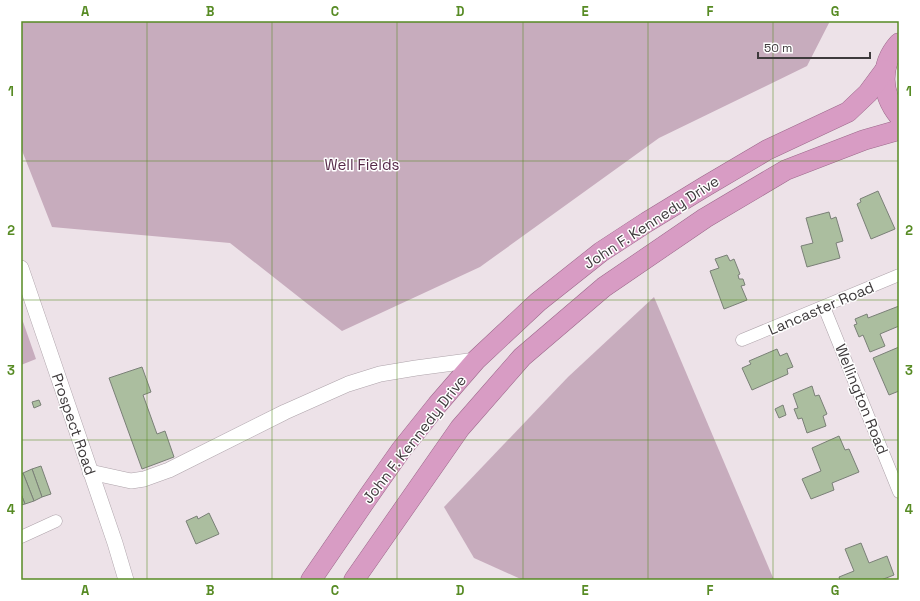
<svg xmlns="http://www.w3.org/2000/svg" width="920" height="601" viewBox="0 0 920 601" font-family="'Space Grotesk',sans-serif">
  <rect width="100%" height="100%" fill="#ede2e8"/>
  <g fill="#c7acbd">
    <polygon points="21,21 830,21 807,66 659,138 480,267 342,331 230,243 52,227 21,148"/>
    <polygon points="654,297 774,580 523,580 474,558 444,507 568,377"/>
    <polygon points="21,316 36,359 21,365"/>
  </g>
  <g fill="#abbe9f" stroke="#7a8077">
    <polygon points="878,191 895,229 871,239 857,204 861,202 860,199"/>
    <polygon points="829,212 831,219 836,217 843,241 836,243 840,258 807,267 801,246 813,243 806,218"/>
    <polygon points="727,255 730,261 734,259 740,274 738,275 739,279 743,279 745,285 741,286 747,300 724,309 710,271 719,268 715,259"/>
    <polygon points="899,306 899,326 880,334 885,346 870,352 863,335 859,337 854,325 857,324 855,319 867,314 868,318"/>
    <polygon points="899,347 899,391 889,395 873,358"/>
    <polygon points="777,349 780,356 787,353 793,367 787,369 788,374 752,390 742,368 751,364 749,361"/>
    <polygon points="142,367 151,392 143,395 157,434 165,431 174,457 142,469 109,378"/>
    <polygon points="812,386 815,396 819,395 827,414 823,416 826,426 807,433 802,418 798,419 794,409 798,408 793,394"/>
    <polygon points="39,400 41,405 34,408 32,402"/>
    <polygon points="783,405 786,415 779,418 775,409"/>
    <polygon points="839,436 845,450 849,449 859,472 832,483 834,490 811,499 802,479 821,471 812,448"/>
    <polygon points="41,466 51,494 42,497 32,469"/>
    <polygon points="32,469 42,497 34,501 23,473"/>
    <polygon points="23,473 34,501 25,504 21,494 21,474"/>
    <polygon points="21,494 25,504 21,505"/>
    <polygon points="209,513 219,534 196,544 186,521 197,516 198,519"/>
    <polygon points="861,543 869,563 887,556 894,575 881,580 840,580 839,577 854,571 845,549"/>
  </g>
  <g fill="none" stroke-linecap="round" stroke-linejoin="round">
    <g stroke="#aea3aa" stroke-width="13">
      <g id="minor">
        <polyline points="824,307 899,492"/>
        <polyline points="742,340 899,275"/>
        <polyline points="21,537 56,521"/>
      </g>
    </g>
    <g stroke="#aea3aa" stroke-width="16">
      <g id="tertiary">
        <polyline points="21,268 115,543 126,580"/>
        <polyline points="90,472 131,481 144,479 169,470 285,412 348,384 380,374 416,368 476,360"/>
      </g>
    </g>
    <g stroke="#9c698b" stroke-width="21">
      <g id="trunk">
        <path d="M 899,43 C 879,65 881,94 899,116"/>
        <polyline points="311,580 370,494 401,450 437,405 476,360 538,302 601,252 647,222 706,186 767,150 848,112 868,93 885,70"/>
        <polyline points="354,580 460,428 522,357 604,287 705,218 786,170 864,140 899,130"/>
      </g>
    </g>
    <use href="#minor" stroke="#fff" stroke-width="12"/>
    <use href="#tertiary" stroke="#fff" stroke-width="15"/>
    <use href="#trunk" stroke="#d89cc4" stroke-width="20"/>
  </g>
  <path fill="none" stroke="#578b24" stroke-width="1" stroke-opacity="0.55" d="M 147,21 L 147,580M 272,21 L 272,580M 397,21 L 397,580M 523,21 L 523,580M 648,21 L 648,580M 773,21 L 773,580M 21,161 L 899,161M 21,300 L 899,300M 21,440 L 899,440"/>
  <g text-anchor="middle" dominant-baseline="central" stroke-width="3" stroke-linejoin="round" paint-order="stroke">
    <g font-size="15" fill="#562a48" stroke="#fff">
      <text x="362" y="164">Well Fields</text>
    </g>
    <g font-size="15" fill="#3e3a3c" stroke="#fff">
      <text transform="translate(651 222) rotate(-33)">John F. Kennedy Drive</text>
      <text transform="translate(821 308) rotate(-23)">Lancaster Road</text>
      <text transform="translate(862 399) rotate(68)">Wellington Road</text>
      <text transform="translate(74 424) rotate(71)">Prospect Road</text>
      <text transform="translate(414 439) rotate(-52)">John F. Kennedy Drive</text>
    </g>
  </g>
  <rect width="920" height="601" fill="none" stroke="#ffffff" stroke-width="44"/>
  <path d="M758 52v6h112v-6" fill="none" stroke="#3e3a3c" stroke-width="2"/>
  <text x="764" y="52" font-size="12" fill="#3e3a3c" stroke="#ffffff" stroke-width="3" paint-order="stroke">50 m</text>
  <rect x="22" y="22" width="876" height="557" fill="none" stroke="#578b24" stroke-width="1.5"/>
  <g font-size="13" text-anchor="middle" font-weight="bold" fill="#578b24">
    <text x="85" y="16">A</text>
    <text x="210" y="16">B</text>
    <text x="335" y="16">C</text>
    <text x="460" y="16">D</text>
    <text x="585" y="16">E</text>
    <text x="710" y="16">F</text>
    <text x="835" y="16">G</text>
    <text x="11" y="96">1</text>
    <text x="909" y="96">1</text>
    <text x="11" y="235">2</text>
    <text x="909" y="235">2</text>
    <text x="11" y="375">3</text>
    <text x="909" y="375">3</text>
    <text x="11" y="514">4</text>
    <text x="909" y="514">4</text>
    <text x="85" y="595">A</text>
    <text x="210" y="595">B</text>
    <text x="335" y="595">C</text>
    <text x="460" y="595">D</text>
    <text x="585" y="595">E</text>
    <text x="710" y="595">F</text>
    <text x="835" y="595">G</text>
  </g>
</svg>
